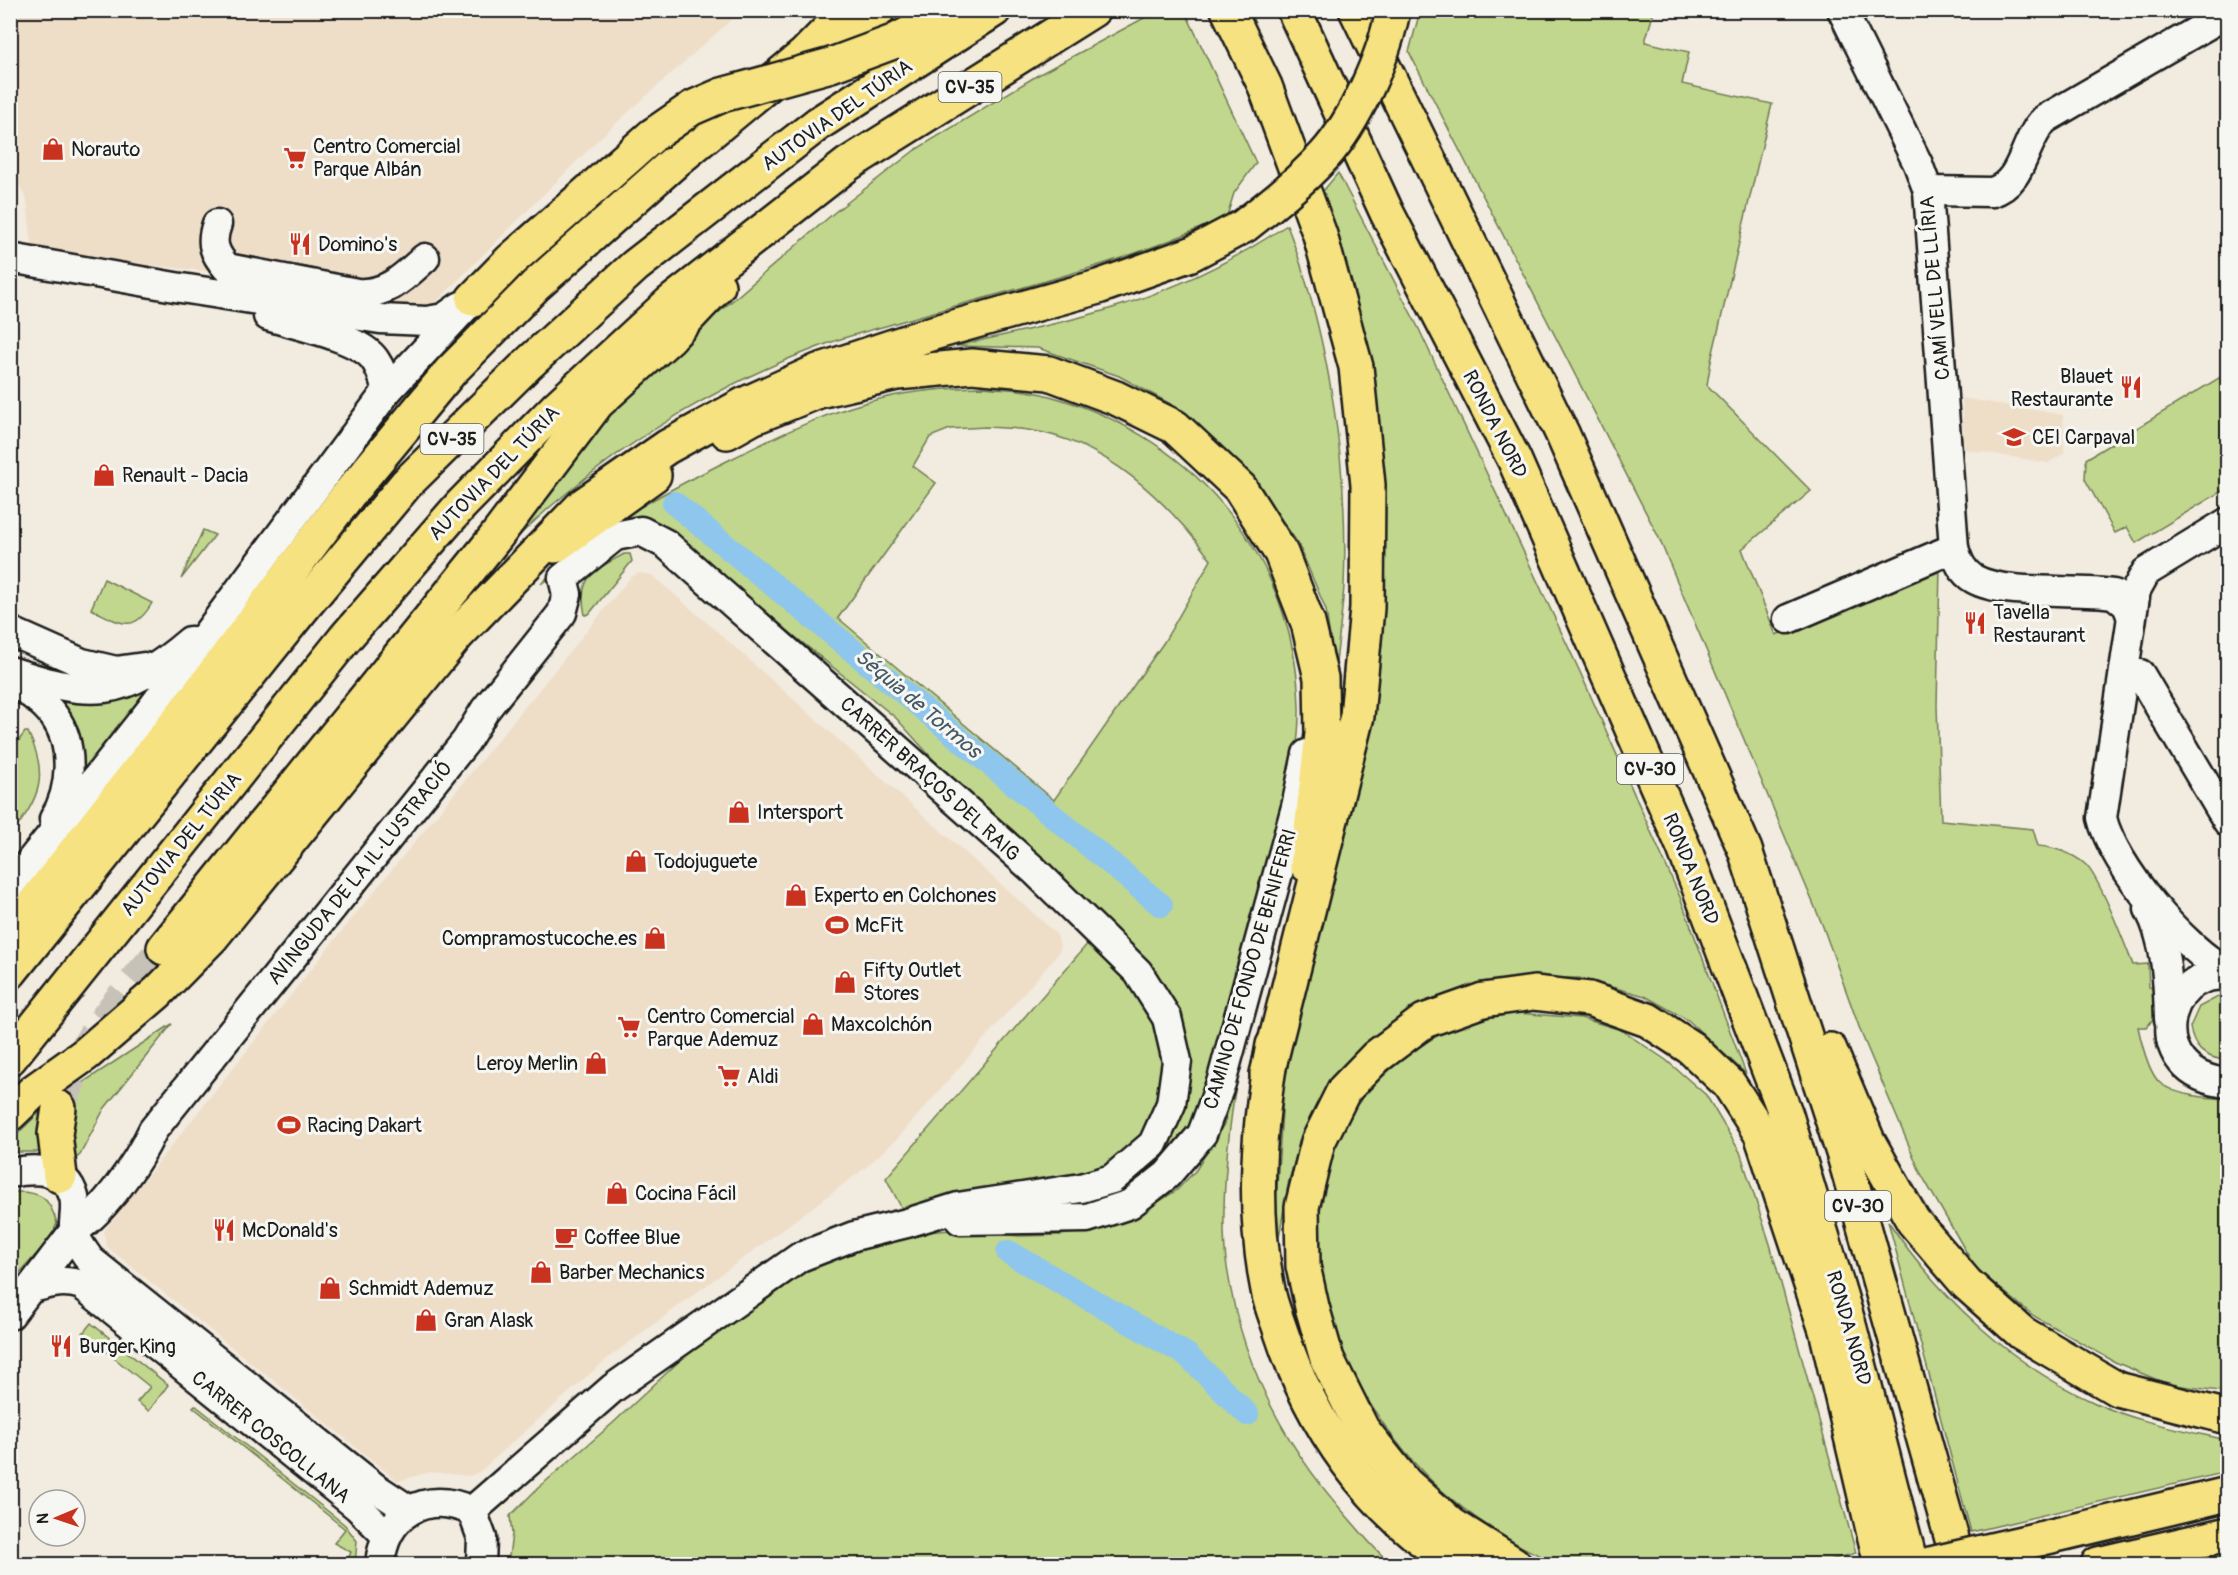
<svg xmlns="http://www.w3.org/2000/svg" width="2238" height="1575" viewBox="0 0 2238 1575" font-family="Pangolin,sans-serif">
  <rect width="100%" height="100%" fill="#f2ebdf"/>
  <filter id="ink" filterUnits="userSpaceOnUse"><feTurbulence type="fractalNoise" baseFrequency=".0167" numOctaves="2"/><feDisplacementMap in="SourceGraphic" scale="12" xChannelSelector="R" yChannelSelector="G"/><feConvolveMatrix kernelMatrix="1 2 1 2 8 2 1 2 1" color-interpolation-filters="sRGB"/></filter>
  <g filter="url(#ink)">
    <g fill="#eedec8">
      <polygon points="11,11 745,11 732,19 604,134 429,309 395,308 221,273 98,259 32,246 27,200 21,188 11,182"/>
      <polygon points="1962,398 2063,415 2064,453 2048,463 1964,449"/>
      <polygon points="638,573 652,575 721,635 1051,929 1057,935 1060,947 1058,954 898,1138 864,1169 608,1358 479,1472 470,1476 430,1472 398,1481 107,1247 104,1231 329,947 630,578"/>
    </g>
    <g fill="#c1d78d" stroke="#6e7a54" stroke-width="1.5" fill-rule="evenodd">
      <path d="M 1157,11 L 1185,11 L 1256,163 L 1234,193 L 1227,216 C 1122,266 1010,289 899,322 C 873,330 846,336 821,346 C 726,381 633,436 556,502 C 532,522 509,546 486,568 L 610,413 L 703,326 L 835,212 L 915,150 L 1038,75 Z"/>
      <path d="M 1420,11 L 1654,11 L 1645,42 L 1689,52 L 1682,84 L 1772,104 L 1711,361 L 1707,385 L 1811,491 L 1742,549 L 1776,635 L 1940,567 L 1937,706 L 1941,820 L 2033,829 L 2038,846 C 2054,847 2072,853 2085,864 C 2100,877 2125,945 2133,965 L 2148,964 L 2149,987 L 2159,990 L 2156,1015 L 2147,1027 L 2138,1027 C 2141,1041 2149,1073 2160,1083 C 2176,1096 2208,1098 2227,1099 L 2227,1392 L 2167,1384 L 2115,1362 L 2034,1316 L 1976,1269 L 1921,1174 L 1862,1035 L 1822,924 L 1658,536 L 1409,52 Z"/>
      <polygon points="1338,173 1418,327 1580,672 1680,897 1746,1074 1688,1020 1645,996 1579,978 1506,979 1460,991 1322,1100 1301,1140 1289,1180 1279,1237 1276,1201 1284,1081 1378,624 1319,196"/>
      <path d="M 1287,225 C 1329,337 1349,466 1344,586 C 1342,614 1338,643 1335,672 L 1326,610 L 1298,543 L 1245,469 L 1182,410 L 1119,376 L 1038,348 L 956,346 C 1006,334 1057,325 1106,310 C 1171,291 1232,262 1287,225 Z"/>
      <polygon points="2227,373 2227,488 2136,543 2127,527 2115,533 2085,479 2086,459"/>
      <path d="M 983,387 C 1001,389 1021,389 1038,393 C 1188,429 1295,552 1299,707 C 1300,752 1287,795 1276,838 C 1265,878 1256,917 1244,956 C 1232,996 1221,1035 1209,1074 C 1204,1089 1202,1108 1194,1121 C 1183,1140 1164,1162 1149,1178 C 1122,1205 1080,1207 1045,1212 L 1118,1184 L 1185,1076 L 1115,935 L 932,758 L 896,718 L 722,578 L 615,526 L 541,584 C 595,528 662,493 731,459 C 781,434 832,409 888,397 C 919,390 951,388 983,387 ZM 986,427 C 1000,428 1014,428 1028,430 C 1106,441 1166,500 1211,560 L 1164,642 L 1054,800 L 838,618 L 936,483 L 913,466 L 930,437 L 950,429 Z"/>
      <polygon points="203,530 215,535 181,579"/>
      <path d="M 624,554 L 630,554 L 632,561 L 589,614 L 585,615 C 577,576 594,571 624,554 Z"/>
      <path d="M 104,579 L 152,603 C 133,636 119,622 91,609 Z"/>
      <path d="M 149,688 L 146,694 L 82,777 L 58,701 C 92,707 119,703 149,688 Z"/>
      <path d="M 25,732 L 28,732 C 50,777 39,798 11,835 L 11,751 Z"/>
      <polygon points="1089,942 1123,972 1150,1015 1163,1052 1163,1089 1148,1130 1120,1158 1091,1174 953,1197 902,1209 886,1178"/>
      <path d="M 2218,997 L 2227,997 L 2226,1060 C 2204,1058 2193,1048 2190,1027 L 2199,1007 Z"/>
      <path d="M 1517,1013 L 1581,1018 L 1621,1030 L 1666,1060 L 1706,1095 L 1740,1152 L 1770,1244 L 1856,1553 L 1816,1564 L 1563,1564 C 1531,1555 1502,1536 1475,1517 C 1341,1423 1242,1196 1391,1069 C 1412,1051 1433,1036 1459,1025 C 1477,1018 1499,1016 1517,1013 Z"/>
      <polygon points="172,1024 104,1109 80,1155 74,1160 66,1110 73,1089"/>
      <path d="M 1236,1084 C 1228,1134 1219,1218 1227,1267 C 1241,1364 1286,1449 1351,1521 C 1364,1536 1376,1552 1392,1564 L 508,1564 L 512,1534 L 510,1516 L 537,1489 L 613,1423 L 704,1338 L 787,1277 L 843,1253 L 926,1232 L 952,1230 L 1020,1236 L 1061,1235 L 1102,1228 L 1135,1217 L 1177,1190 L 1196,1170 L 1224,1124 Z"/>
      <polygon points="41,1111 40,1152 11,1152 11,1140"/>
      <path d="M 13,1192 C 41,1191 49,1197 57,1223 L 51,1238 L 14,1279 L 11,1275 L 11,1195 Z"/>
      <path d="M 1888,1221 C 1939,1297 2011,1365 2095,1403 C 2137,1422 2183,1430 2227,1440 L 2227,1472 L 1971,1532 Z"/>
      <polygon points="91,1323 168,1385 149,1411 137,1402 150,1387 83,1333"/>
      <polygon points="195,1405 345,1525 357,1541 355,1564 346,1564 351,1552 334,1543 345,1529 193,1407"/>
      <polygon points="2227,1548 2227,1564 2167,1564"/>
    </g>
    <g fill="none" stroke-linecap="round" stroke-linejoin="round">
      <g stroke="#8ec6ed" stroke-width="24">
        <polyline points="674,503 1161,905"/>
        <polyline points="1008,1252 1187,1355 1247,1414"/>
      </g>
      <path stroke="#c7c2b8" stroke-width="33" stroke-dasharray="33 16" stroke-linecap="butt" d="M 59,1108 C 83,1038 118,1003 164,948"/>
      <g stroke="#1c1c1c" stroke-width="33">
        <g id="minor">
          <path d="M 1842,10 L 1918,164 L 1928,191 L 1954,548 C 1958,561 1962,572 1974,579 C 2004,596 2076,588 2114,594 L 2127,605 L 2131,615"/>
          <path d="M 1928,191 L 1992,192 C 2024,183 2023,140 2045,119 L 2228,13"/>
          <path d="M 217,224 C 210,243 214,253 227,268 L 357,293 C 387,295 404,277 425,258"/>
          <polyline points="10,258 175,287 380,319 427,321 444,318 461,306"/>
          <path d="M 268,316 C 295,325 360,337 375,360 C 382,370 384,380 387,391"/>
          <path d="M 2228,522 L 2146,572 L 2136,590 L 2102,818 C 2113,865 2184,950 2228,972"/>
          <polyline points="1788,619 1954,548"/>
          <polyline points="10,631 82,663 116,671 144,667"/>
          <path d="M 10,671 C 92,698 122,699 190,641"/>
          <polyline points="2140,674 2228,822"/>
          <path d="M 10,680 C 26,690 43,701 54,716 C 75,745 72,790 54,819"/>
          <polyline points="10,887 149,712 387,391 473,299"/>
          <path d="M 2149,909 C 2167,943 2168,981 2169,1019"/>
          <path d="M 2228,976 C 2163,967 2140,1075 2228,1083"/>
          <path d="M 10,1173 C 35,1168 66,1167 74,1197 C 77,1208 73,1220 74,1231 C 76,1242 84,1251 90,1260 L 374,1487 L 409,1510"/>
          <polyline points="960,1220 1087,1218 1130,1204 1167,1175 1202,1134 1221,1083 1296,807 1307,754"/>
          <path d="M 32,1288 C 51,1283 63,1279 82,1285 L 358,1507 L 386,1535"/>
          <path d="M 10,1315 L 74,1231 C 105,1210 137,1164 153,1130 L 466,741 L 485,710 L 562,613 L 567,594 L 563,578 L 615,536 L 641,531 L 666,544 L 1035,871 L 1138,972 L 1167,1018 L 1177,1061 L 1171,1104 L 1153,1144 L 1112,1179 L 1081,1188 L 958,1207 L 907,1223 L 854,1236 L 800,1257 L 613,1388 L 472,1511"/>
          <path d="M 380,1564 C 385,1514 425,1489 472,1511 L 482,1538 L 481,1564"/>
        </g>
      </g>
      <g stroke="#1c1c1c" stroke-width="38">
        <g id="major">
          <polyline points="727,432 752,418 819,391 897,373 972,366 1049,373 1116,398 1175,427 1240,488 1281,553 1308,623 1321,678 1322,734 1307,865"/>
          <polyline points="555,546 654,475"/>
          <path d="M 1273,1045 C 1258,1124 1252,1210 1268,1290 C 1270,1303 1276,1317 1280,1329 C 1311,1425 1371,1512 1457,1564"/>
          <polyline points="2039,1539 2228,1494"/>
          <polyline points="1514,1564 1452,1525 1405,1483 1362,1429 1327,1359 1312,1307 1303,1266 1302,1207 1318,1142 1344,1090 1376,1057 1424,1021 1483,1000 1534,993 1589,999 1648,1020 1691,1048 1729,1084 1761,1134 1826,1330 1881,1564"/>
          <polyline points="2098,1564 2228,1534"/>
        </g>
      </g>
      <g stroke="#1c1c1c" stroke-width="38">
        <g id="highway">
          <polyline points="1228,10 1265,86 1320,235 1356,367 1368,485 1367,608 1357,716 1267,1074"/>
          <polyline points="1294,10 1387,213 1514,459 1684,848 1786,1115 1849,1325 1911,1564"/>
          <polyline points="1356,10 1562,433 1745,850 1845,1159 1959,1564"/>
          <polyline points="893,42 954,10"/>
          <polyline points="836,48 878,10"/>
          <polyline points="473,299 510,261 653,135"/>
          <polyline points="10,934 207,683 348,495 450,372 536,285 678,159 804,55 848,10"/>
          <polyline points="164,948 495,538 597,403 669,338 718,286"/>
          <polyline points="10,972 305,605 406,484 528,364 635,266 819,123 994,10"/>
          <polyline points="1830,1050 1868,1141 1913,1221 1967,1284 2022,1333 2117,1389 2228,1417"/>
          <polyline points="10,1058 346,637 461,505 556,408 670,303 848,164 1093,10"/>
          <polyline points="59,1108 55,1134 60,1176"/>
          <polyline points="10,1114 34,1091 86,1054 158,992 211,938 457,635 583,505 667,447 745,404 818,371 933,333 1098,287 1191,254 1244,226"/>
        </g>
      </g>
      <use href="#minor" stroke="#f6f6f2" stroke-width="28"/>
      <use href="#major" stroke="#f6e281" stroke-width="33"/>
      <use href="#highway" stroke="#f6e281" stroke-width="33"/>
      <g stroke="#1c1c1c" stroke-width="38" stroke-linecap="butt">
        <polyline id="major-bridge" points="1930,1564 2039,1539"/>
      </g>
      <g stroke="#1c1c1c" stroke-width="38" stroke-linecap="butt">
        <g id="highway-bridge">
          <polyline points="653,135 692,108 722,95 831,65 893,42"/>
          <path d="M 1244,226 C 1272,204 1300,182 1324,156 C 1355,122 1385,55 1393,10"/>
        </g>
      </g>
      <use href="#major-bridge" stroke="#f6e281" stroke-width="33"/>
      <use href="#highway-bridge" stroke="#f6e281" stroke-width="33"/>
    </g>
  </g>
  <defs>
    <g id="shop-bare" transform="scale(1.8)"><path d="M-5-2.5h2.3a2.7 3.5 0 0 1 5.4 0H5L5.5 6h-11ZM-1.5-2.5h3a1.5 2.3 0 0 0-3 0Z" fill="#c8321e" stroke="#f6f6f2" stroke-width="2.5" paint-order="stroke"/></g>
    <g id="supermarket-bare" transform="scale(1.8)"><path d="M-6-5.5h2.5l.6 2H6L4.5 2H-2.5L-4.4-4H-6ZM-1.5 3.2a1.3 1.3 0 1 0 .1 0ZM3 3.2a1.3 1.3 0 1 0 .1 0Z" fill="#c8321e" stroke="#f6f6f2" stroke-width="2.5" paint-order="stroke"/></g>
    <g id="restaurant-bare" transform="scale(1.8)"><path d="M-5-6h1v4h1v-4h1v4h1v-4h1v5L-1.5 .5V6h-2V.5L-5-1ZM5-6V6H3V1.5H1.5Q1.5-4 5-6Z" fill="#c8321e" stroke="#f6f6f2" stroke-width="2.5" paint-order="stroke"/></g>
    <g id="school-bare" transform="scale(1.8)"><path d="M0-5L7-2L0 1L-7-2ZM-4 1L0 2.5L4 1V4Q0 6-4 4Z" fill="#c8321e" stroke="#f6f6f2" stroke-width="2.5" paint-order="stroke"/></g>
    <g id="stadium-bare" transform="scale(1.8)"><path d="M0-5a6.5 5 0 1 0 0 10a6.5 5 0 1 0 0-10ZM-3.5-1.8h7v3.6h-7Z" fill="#c8321e" stroke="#f6f6f2" stroke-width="2.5" paint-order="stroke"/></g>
    <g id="cafe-bare" transform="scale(1.8)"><path d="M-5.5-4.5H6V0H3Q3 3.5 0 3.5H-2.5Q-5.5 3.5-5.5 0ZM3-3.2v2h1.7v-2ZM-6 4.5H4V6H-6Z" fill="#c8321e" stroke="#f6f6f2" stroke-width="2.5" paint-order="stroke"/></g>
  </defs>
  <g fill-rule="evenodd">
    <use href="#shop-bare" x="53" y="149"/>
    <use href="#supermarket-bare" x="295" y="158"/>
    <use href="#restaurant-bare" x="300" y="244"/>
    <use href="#restaurant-bare" x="2131" y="387"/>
    <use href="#school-bare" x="2014" y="437"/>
    <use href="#shop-bare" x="104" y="475"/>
    <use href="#restaurant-bare" x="1975" y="623"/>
    <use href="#shop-bare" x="739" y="812"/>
    <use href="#shop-bare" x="636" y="861"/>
    <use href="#shop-bare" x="796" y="895"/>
    <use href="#stadium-bare" x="837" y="925"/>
    <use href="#shop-bare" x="655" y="938"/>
    <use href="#shop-bare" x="845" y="982"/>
    <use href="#shop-bare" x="813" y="1024"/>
    <use href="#supermarket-bare" x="629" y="1027"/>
    <use href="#shop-bare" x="596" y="1063"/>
    <use href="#supermarket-bare" x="729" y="1076"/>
    <use href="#stadium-bare" x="289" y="1125"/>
    <use href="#shop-bare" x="617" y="1193"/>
    <use href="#restaurant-bare" x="224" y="1230"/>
    <use href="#cafe-bare" x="566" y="1237"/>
    <use href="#shop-bare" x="541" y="1272"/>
    <use href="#shop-bare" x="330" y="1288"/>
    <use href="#shop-bare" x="426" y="1320"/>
    <use href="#restaurant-bare" x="61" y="1346"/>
  </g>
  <g text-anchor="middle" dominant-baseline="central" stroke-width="6" stroke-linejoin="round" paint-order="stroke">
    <g fill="#f6f6f2" stroke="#5d5d5c" stroke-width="1.5">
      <rect x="938.5" y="72" width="63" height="30" rx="4.5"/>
      <rect x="420.5" y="424" width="63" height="30" rx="4.5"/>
      <rect x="1617" y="754" width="66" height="30" rx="4.5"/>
      <rect x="1825" y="1191" width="66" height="30" rx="4.5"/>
    </g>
    <g font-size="18" font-weight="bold" fill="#1c1c1c">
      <text x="970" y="87">CV-35</text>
      <text x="452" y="439">CV-35</text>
      <text x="1650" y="769">CV-30</text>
      <text x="1858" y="1206">CV-30</text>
    </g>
    <g font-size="20" fill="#1c1c1c" stroke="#f6f6f2">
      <text transform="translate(837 115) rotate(-35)">AUTOVIA DEL TÚRIA</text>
      <text transform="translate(1935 288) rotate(-95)">CAMÍ VELL DE LLÍRIA</text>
      <text transform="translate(1495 424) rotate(63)">RONDA NORD</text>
      <text transform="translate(494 473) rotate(-46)">AUTOVIA DEL TÚRIA</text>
      <text transform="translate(930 779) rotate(42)">CARRER BRAÇOS DEL RAIG</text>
      <text transform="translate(181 844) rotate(-51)">AUTOVIA DEL TÚRIA</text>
      <text transform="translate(1691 869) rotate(68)">RONDA NORD</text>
      <text transform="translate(360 873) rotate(-51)">AVINGUDA DE LA IL·LUSTRACIÓ</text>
      <text transform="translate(1250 969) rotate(-74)">CAMINO DE FONDO DE BENIFERRI</text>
      <text transform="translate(1849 1328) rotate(74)">RONDA NORD</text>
      <text transform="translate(271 1437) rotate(39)">CARRER COSCOLLANA</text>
    </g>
    <g font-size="20" fill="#1c1c1c" stroke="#f6f6f2" text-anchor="start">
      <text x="313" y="146">Centro Comercial<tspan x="313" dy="23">Parque Albán</tspan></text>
      <text x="71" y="149">Norauto</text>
      <text x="318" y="244">Domino's</text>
      <text x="2113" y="376" text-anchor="end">Blauet<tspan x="2113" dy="23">Restaurante</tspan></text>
      <text x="2032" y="437">CEI Carpaval</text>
      <text x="122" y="475">Renault - Dacia</text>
      <text x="1993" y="612">Tavella<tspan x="1993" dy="23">Restaurant</tspan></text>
      <text x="757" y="812">Intersport</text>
      <text x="654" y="861">Todojuguete</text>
      <text x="814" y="895">Experto en Colchones</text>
      <text x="855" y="925">McFit</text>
      <text x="637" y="938" text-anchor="end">Compramostucoche.es</text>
      <text x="863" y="970">Fifty Outlet<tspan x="863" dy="23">Stores</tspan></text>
      <text x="647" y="1016">Centro Comercial<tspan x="647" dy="23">Parque Ademuz</tspan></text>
      <text x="831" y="1024">Maxcolchón</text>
      <text x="578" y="1063" text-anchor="end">Leroy Merlin</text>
      <text x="747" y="1076">Aldi</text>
      <text x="307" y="1125">Racing Dakart</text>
      <text x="635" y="1193">Cocina Fácil</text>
      <text x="242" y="1230">McDonald's</text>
      <text x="584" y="1237">Coffee Blue</text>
      <text x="559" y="1272">Barber Mechanics</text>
      <text x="348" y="1288">Schmidt Ademuz</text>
      <text x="444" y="1320">Gran Alask</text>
      <text x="79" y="1346">Burger King</text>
    </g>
    <g font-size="21" font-style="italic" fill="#445865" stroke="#f6f6f2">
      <text transform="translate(918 704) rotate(40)">Séquia de Tormos</text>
    </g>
  </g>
  <rect width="2238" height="1575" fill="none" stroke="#f6f6f2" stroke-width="36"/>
  <rect x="18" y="18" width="2202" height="1539" fill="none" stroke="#1c1c1c" stroke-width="2" filter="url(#ink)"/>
  <g transform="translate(57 1518) rotate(268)"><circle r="28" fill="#f6f6f2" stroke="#9f9f9c" stroke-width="1.5"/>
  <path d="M0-4.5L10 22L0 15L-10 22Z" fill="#c8321e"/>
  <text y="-9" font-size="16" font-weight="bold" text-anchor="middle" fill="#1c1c1c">N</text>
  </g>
</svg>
